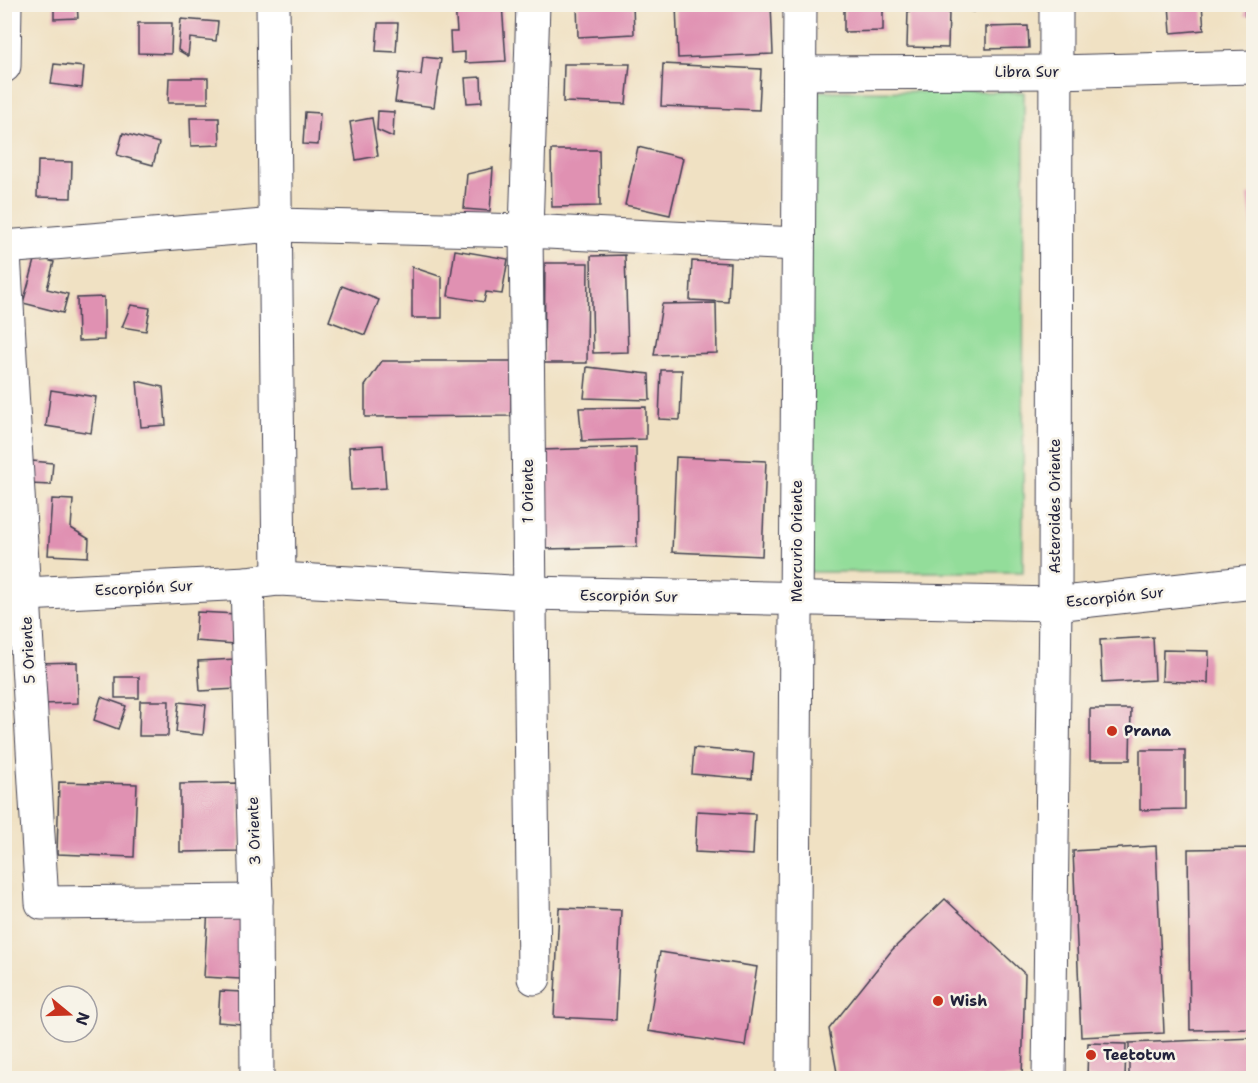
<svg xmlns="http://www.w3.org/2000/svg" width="1258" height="1083" viewBox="0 0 1258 1083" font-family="'Shantell Sans',sans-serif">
  <rect width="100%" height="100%" fill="#f7f3e8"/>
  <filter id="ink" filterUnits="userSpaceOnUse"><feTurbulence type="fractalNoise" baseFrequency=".0167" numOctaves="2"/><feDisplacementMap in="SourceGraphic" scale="12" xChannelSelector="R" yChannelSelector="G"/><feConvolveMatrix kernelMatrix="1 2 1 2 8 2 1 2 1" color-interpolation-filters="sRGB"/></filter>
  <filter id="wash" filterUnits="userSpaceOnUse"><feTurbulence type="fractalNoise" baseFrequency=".008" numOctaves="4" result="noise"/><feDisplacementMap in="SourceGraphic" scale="24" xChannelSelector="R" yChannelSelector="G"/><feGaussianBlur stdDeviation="1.35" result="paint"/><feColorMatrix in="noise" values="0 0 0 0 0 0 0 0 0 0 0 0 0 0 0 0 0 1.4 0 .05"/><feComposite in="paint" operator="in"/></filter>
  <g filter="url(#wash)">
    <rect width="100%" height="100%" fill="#f0e1c3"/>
    <polygon fill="#93dd9a" stroke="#5a806a" stroke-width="1.5" points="808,91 1024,92 1023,572 808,572"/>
    <g id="blocks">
      <g fill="#e091b2">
        <polygon points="54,4 77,4 78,18 54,19"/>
        <rect x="205" y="4" width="42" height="3"/>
        <polygon points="455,4 502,4 506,61 465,63 465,52 451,53 450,32 457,32"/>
        <polygon points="577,4 633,4 634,34 578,37"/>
        <polygon points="676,4 771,4 773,54 678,58"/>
        <polygon points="844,4 883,4 883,31 844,32"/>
        <polygon points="1169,4 1202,4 1204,30 1171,33"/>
        <rect x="1245" y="4" width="9" height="12"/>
        <polygon points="955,5 975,5 974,12 954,9"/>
        <polygon points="908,11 949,12 948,48 907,47"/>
        <polygon points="181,19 218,22 216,41 190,38 188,56 178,50"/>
        <polygon points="138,23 172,23 171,54 138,53"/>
        <polygon points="378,23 398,23 396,52 376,51"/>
        <polygon points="1028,26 1029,48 986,49 986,27"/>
        <polygon points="423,57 441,59 434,107 395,102 399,73 421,75"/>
        <polygon points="54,64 84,67 82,88 51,84"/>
        <polygon points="564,64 630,64 626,104 563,102"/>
        <polygon points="663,64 761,69 759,110 661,106"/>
        <polygon points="481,77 482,102 467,103 465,78"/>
        <polygon points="169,78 208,78 208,103 168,103"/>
        <polygon points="378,111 394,112 393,137 377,130"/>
        <polygon points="305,112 320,113 318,145 303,144"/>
        <polygon points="190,118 219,118 220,145 191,146"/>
        <polygon points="372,118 378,156 356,160 350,122"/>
        <polygon points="123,133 159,143 153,165 117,155"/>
        <polygon points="638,147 683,158 670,215 625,205"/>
        <polygon points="551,150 599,150 600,206 552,207"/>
        <polygon points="38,161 72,162 71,198 37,197"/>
        <polygon points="493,168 490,211 464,209 467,174"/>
        <polygon points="1254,194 1254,227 1252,227 1248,195"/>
        <polygon points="455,250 508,259 502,294 486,292 484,302 448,296"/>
        <polygon points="625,255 628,352 593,353 591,256"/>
        <polygon points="36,257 54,262 47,289 68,294 63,313 23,303"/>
        <polygon points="692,261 730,263 728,302 690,300"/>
        <polygon points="545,263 588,263 587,363 544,363"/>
        <polygon points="412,267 442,277 442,318 412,318"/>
        <polygon points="342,286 379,300 365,335 329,321"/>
        <polygon points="104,297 104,340 78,341 77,298"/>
        <polygon points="716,303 717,353 654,355 662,304"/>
        <polygon points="131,305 150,308 146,331 122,327"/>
        <polygon points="382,361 511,361 511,416 365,417 365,386"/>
        <polygon points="587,367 649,374 650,400 584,398"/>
        <polygon points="661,370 682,370 680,420 659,419"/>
        <polygon points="137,381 163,387 166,425 141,427"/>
        <polygon points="51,390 96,397 91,433 46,426"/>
        <polygon points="646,407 646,439 582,441 579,408"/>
        <polygon points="383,445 386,488 351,490 349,447"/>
        <polygon points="636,447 637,547 544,549 542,450"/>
        <polygon points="676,457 766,461 762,556 672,552"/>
        <polygon points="32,461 53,463 51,485 30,484"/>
        <polygon points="52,499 73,500 71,528 89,539 88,557 48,555"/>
        <polygon points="197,612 237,614 235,644 195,641"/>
        <polygon points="1153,637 1155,680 1102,683 1100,640"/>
        <polygon points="1163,650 1209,651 1208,683 1162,681"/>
        <polygon points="236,659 237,689 200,691 198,661"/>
        <polygon points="77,662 78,703 39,704 38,663"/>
        <rect x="115" y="677" width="24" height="21"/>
        <polygon points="101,697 126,706 118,729 94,720"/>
        <polygon points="140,701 169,701 168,736 139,736"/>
        <polygon points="179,702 206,705 203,735 176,732"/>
        <polygon points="1090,709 1131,709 1130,760 1090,760"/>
        <polygon points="694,748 754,753 752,779 692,774"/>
        <polygon points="1140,750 1185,750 1185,809 1140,810"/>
        <polygon points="59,782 137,784 134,857 57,854"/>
        <polygon points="240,783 240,851 180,852 180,784"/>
        <polygon points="697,811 755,814 753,855 695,852"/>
        <polygon points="1156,846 1164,1033 1081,1037 1073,851"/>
        <polygon points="1254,848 1254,1029 1190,1030 1188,849"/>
        <polygon points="945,899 1025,974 1022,1078 838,1078 829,1029 892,950"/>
        <polygon points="208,908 245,910 240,979 204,977"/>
        <polygon points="559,908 621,910 616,1020 554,1017"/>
        <polygon points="660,952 757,967 745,1046 648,1031"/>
        <polygon points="220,991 242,992 241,1024 218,1022"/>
        <polygon points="1254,1038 1254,1078 1129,1078 1129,1043"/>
        <polygon points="1088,1043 1126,1044 1125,1078 1087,1078"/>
      </g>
    </g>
  </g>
  <g filter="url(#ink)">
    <use href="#blocks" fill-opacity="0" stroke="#413f4f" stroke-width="1.5"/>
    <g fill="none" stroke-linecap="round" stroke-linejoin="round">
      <g stroke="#413f4f" stroke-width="35">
        <g id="street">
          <polyline points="273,4 279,579"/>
          <polyline points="533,4 526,231 534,978"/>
          <polyline points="4,66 5,4"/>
          <polyline points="800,73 1056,72 1254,67"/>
          <polyline points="4,247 276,225 526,231 798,244"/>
          <polyline points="4,254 42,903 256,901"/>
          <polyline points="247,583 256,901 257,1078"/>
          <polyline points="4,592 25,594 247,583 279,579 529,593 1055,604 1254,582"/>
          <polyline points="793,1078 800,4"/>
          <polyline points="1049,1078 1055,604 1056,4"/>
        </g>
      </g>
      <use href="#street" stroke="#fff" stroke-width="33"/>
    </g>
  </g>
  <g fill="#c8321e" stroke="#f7f3e8" stroke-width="2">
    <circle cx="1112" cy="731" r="6"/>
    <circle cx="938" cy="1001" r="6"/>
    <circle cx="1091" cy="1055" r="6"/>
  </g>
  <g text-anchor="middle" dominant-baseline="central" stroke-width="5" stroke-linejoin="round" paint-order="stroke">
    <g font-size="15" fill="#22223b" stroke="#f7f3e8">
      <text x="1027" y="72">Libra Sur</text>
      <text transform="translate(528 491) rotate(-90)">1 Oriente</text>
      <text transform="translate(1055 506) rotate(-90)">Asteroides Oriente</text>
      <text transform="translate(797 541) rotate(-90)">Mercurio Oriente</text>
      <text transform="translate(144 588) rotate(-3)">Escorpión Sur</text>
      <text transform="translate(629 596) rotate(1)">Escorpión Sur</text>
      <text transform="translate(1115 597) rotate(-6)">Escorpión Sur</text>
      <text transform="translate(28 650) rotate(-93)">5 Oriente</text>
      <text transform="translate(254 831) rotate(-92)">3 Oriente</text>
    </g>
    <g font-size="15" font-weight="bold" fill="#22223b" stroke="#f7f3e8" text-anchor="start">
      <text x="1124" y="731">Prana</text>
      <text x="950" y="1001">Wish</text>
      <text x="1103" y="1055">Teetotum</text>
    </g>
  </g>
  <rect width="1258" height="1083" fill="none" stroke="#f7f3e8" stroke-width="24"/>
  <g transform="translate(69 1014) rotate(109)"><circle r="28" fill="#f7f3e8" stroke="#a29fa3" stroke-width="1.5"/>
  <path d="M0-4.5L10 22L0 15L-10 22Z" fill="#c8321e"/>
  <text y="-9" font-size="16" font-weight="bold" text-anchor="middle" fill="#22223b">N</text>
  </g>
</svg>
